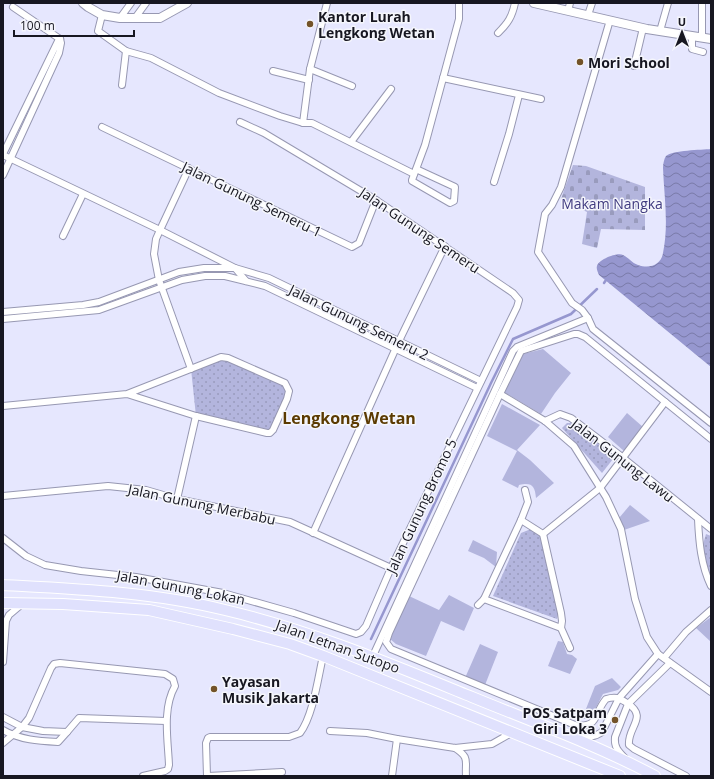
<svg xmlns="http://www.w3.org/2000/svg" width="714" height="779" viewBox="0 0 714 779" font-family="'Open Sans',sans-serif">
  <defs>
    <pattern id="cemetery-stones" width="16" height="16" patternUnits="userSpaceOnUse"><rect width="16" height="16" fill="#b3b5dd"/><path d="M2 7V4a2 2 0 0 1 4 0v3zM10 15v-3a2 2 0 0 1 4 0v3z" fill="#999bbd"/></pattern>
    <pattern id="park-dots" width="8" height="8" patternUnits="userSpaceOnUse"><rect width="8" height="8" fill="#b3b5dd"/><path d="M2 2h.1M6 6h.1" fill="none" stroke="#999bbd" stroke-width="1.8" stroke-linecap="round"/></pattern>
    <pattern id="water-waves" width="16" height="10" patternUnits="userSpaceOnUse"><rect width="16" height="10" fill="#9697cf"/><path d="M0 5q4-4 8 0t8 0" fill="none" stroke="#797aa8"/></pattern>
  </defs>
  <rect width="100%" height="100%" fill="#e6e7fe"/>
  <g fill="#b3b5dd">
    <polygon points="543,349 571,373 555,393 541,414 504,392 523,354"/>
    <path d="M 502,404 L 540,425 L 517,450 L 530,460 L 554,483 L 536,498 C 535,486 532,482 519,485 L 518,488 L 502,480 L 517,451 L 487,436 Z"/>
    <polygon points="627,413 643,427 624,451 608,437"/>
    <polygon points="630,505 650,521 624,530 619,518"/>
    <polygon points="473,540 497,552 496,567 484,558 468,551"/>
    <polygon points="449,595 474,608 464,631 441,621 426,656 396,644 390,639 409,596 439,610"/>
    <polygon points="711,617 711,642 696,628"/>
    <polygon points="558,641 563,642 567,654 572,655 577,659 570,674 548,666"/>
    <polygon points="480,644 498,652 485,685 465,678"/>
    <polygon points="612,678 621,687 618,690 603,694 590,719 582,719 595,686"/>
  </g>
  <polygon fill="url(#cemetery-stones)" points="573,165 586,166 645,187 645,230 601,229 597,248 582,244 587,212 561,199"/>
  <g fill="url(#park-dots)">
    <polygon points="221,357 285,383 289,391 270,433 196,416 191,369"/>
    <polygon points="567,423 571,423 609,452 613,459 602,473 562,428"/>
    <polygon points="531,529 541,536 558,615 557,619 493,596 521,533"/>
    <polygon points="706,534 711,536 711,585 701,551"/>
  </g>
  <path fill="url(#water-waves)" d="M 711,149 L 711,367 L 599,275 C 598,272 596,269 597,266 C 598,260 617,252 623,255 C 628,257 632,263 638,265 C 650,269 661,265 663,253 C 669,224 664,196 663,168 C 663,164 664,159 666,156 C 673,150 701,150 711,149 Z"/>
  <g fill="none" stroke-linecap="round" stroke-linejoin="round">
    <g stroke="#9697cf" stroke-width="2.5">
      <polyline points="604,283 606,280"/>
      <polyline points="371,639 491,383 513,339 571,314 597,289"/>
    </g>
    <g stroke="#9798b2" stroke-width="8">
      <g id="minor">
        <polyline points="13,7 60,39"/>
        <polyline points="568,11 570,3"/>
        <polyline points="102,15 98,31 126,51 151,58 219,93 280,116 303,123 312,123 414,174"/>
        <polyline points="588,15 592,3"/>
        <polyline points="120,18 131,3"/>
        <polyline points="135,18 146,3"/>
        <polyline points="610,20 561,187 552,205 545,214 538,252 572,303 582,310 588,318 593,329 711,423"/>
        <polyline points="660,31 668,3"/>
        <path d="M 498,33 C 508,23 512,17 515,3"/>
        <polyline points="692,36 692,49 703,52"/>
        <polyline points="702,37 702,3"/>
        <polyline points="634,66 643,28"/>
        <polyline points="310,69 352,86"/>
        <polyline points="273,71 309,80"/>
        <polyline points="443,78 541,99"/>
        <polyline points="122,85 126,51"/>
        <polyline points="303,123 310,69 327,3"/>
        <polyline points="102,127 352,247 359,243 376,200"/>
        <polyline points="351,142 391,89"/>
        <polyline points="3,154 58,41 60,39"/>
        <polyline points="3,155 160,230 235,268 246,281"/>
        <polyline points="189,168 160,230 156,239 154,254 159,280 191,369"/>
        <polyline points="416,169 455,187 454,201 450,203 412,181 412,180 425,145 459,19 459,3"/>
        <polyline points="3,175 59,53 61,43 60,39"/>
        <polyline points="494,182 509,134 519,95"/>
        <polyline points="63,236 83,194"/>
        <polyline points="3,312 83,305 99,302 179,272 204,268 235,268 269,278 481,381"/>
        <polyline points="3,319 99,310 182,280 205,276 225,276 265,286 477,388"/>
        <polyline points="500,394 545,421 574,446 606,497 621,529 635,599 647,637 658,654 711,692"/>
        <polyline points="3,406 127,394 221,357 228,358 285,383 289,391 287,399 273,430 270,433 267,433 196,416 127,394"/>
        <polyline points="545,421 560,414 571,418 622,457 711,529"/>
        <polyline points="525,490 528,502 521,520 484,599 561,628 562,621 561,613 543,534"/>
        <polyline points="3,496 108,486 146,490 177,499 290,522 391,568"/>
        <polyline points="177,499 196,416"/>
        <path d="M 698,519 C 699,542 701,565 711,586"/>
        <polyline points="521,520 543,534 600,488 665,402"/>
        <polyline points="313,533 399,341 445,246"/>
        <polyline points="3,538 26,556 45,565 81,571 136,577 223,593 294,613 356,634 361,632 366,626 391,568 517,307 519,300 513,293 376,200 264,133 240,122"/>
        <polyline points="478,605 484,599"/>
        <polyline points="561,628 570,648"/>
        <polyline points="372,658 513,351 517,347 588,318"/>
        <polyline points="664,658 686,632 711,610"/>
        <polyline points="3,662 6,621 9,615 22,604"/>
        <polyline points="3,717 22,727 43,731 67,732 79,718 166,721"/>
        <path d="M 3,730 C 20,740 39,741 58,742 L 67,732"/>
        <polyline points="330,731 367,733 397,739"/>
        <path d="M 575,737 C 585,737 594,738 602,732 L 619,698 L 658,654"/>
        <path d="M 3,743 L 22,727 L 29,718 L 51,668 L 54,664 L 60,663 L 165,674 L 173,679 L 175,686 C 162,709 168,740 169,765 L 168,769 L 165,771 L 143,776"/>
        <path d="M 455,748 C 470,758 465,760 466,776"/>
        <path d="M 625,758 C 618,751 614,747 615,737 L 628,704 L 670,663"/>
        <path d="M 207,776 L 206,743 L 208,738 L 210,737 L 289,737 L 300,733 C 313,716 318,678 323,656"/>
        <polyline points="208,776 282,772"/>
        <polyline points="392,776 397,739 455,748 492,744 513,732"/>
        <path d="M 686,776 L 634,749 L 629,745 C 627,727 649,717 627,703 C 619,698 616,696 606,699 C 593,714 600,728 575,725 L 391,649 L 386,642 L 389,633 L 500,394 L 521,351 L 574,334 L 578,334 L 585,337 L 711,439"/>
      </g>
    </g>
    <g stroke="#9798b2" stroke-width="10">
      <g id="tertiary">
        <polyline points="83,3 88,7 102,15 120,18 160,18 187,3"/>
        <polyline points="534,3 647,29 711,39"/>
      </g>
    </g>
    <g stroke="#fff" stroke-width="12">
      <g id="primary">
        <path d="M 3,585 C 77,589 153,592 225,610 C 310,630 391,664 472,697 C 533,722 597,745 655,776"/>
        <polyline points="3,603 63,604 149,610 233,629 290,644 323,656 620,776"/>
      </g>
    </g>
    <use href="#minor" stroke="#fff" stroke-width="6"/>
    <use href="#tertiary" stroke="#fff" stroke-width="8"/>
    <use href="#primary" stroke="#e0e1fd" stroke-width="10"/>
  </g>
  <g fill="#735329" stroke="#f5f6fc" stroke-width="1.5">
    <circle cx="310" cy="24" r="4"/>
    <circle cx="580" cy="62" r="4"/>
    <circle cx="214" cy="689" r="4"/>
    <circle cx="615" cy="720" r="4"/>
  </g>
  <g text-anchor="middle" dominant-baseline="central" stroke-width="3" stroke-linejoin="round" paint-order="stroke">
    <g font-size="14" font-weight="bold" fill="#171721" stroke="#f5f6fc" text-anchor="start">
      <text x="318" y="16">Kantor Lurah<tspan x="318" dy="16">Lengkong Wetan</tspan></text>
      <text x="588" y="62">Mori School</text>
      <text x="222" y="681">Yayasan<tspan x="222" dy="16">Musik Jakarta</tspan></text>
      <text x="607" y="712" text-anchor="end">POS Satpam<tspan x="607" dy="16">Giri Loka 3</tspan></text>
    </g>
    <g font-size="14" fill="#171721" stroke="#f5f6fc">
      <text transform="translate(252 199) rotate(26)">Jalan Gunung Semeru 1</text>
      <text transform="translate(420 230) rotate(34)">Jalan Gunung Semeru</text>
      <text transform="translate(359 322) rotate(26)">Jalan Gunung Semeru 2</text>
      <text transform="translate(623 460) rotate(38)">Jalan Gunung Lawu</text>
      <text transform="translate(202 504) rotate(12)">Jalan Gunung Merbabu</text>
      <text transform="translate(421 506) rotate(-65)">Jalan Gunung Bromo 5</text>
      <text transform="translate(181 587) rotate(11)">Jalan Gunung Lokan</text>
      <text transform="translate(338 646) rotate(20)">Jalan Letnan Sutopo</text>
    </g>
    <g font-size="14" fill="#3f3a7f" stroke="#f5f6fc">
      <text x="612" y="203">Makam Nangka</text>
    </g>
    <g font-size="16" font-weight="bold" fill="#5b3a01" stroke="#f5f6fc">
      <text x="349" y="418">Lengkong Wetan</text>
    </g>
  </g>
  <rect width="714" height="779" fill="none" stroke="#171721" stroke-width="8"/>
  <g transform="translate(682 32)" stroke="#f5f6fc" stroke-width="3" paint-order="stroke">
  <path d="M0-3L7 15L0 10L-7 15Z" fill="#171721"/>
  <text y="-6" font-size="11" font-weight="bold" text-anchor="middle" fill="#171721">U</text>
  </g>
  <path d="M14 30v6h120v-6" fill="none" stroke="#171721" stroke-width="2"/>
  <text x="20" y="30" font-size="12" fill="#171721" stroke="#f5f6fc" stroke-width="3" paint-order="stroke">100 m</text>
</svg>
